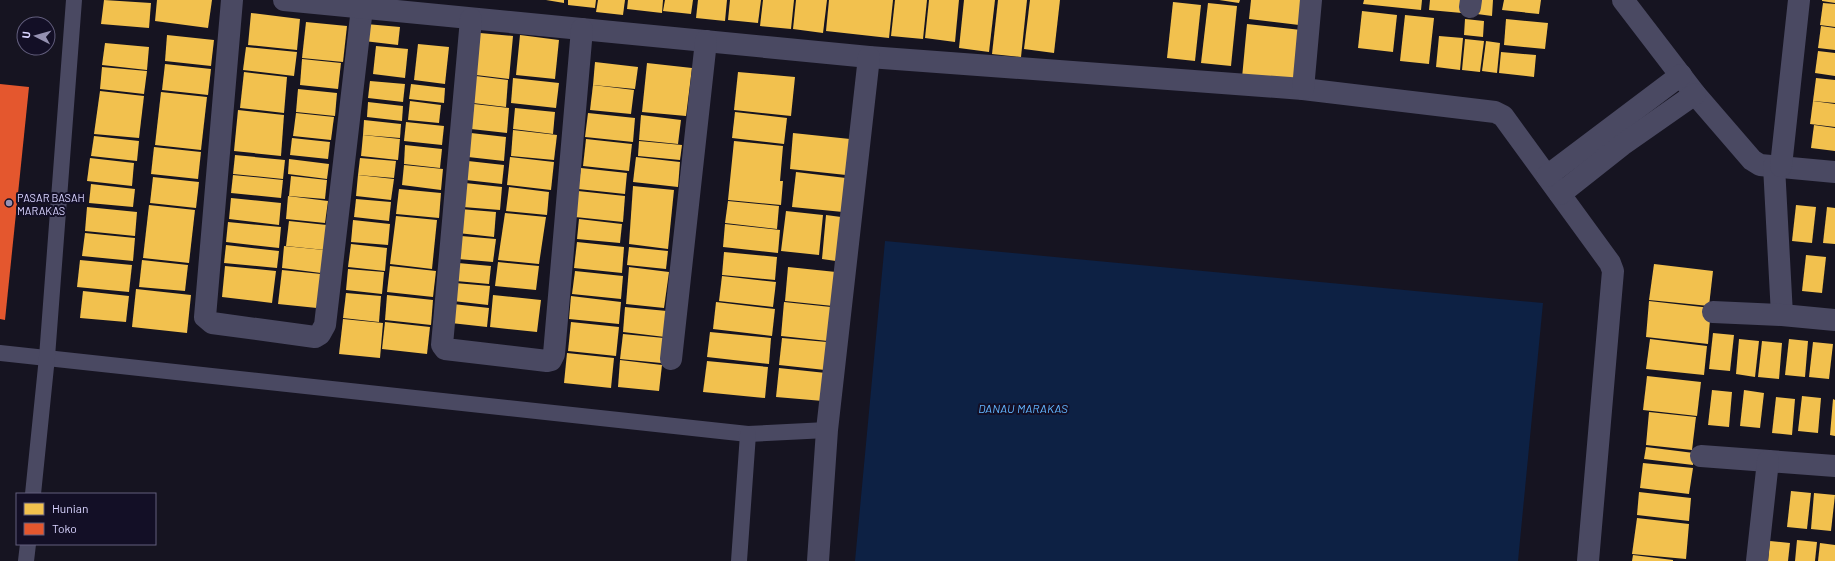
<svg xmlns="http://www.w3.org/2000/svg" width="1835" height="561" viewBox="0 0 1835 561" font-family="Barlow,sans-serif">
  <rect width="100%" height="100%" fill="#161421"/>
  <polygon fill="#0d2144" points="885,241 1543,303 1518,561 855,561"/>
  <g fill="#f2c14e">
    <polygon points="104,0 151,3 149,28 101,24"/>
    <polygon points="157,0 212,0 208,28 155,21"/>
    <polygon points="546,0 564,0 564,3"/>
    <polygon points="568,0 596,0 595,8 568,5"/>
    <polygon points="598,0 625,0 623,15 596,12"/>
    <polygon points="628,0 663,0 662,13 627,9"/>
    <polygon points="665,0 693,0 691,14 663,11"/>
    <polygon points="698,0 727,0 725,21 696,18"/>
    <polygon points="730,0 761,0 758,23 728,20"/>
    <polygon points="763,0 794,0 791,29 760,26"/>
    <polygon points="796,0 827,0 823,33 793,29"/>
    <polygon points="829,0 893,0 889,38 826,31"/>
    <polygon points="895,0 927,0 923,39 891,36"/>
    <polygon points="929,0 959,0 955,42 925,38"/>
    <polygon points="964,0 995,0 989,52 959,48"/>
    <polygon points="998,0 1027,0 1021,57 992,54"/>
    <polygon points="1030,0 1060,0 1054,53 1024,49"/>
    <polygon points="1219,0 1240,0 1239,3"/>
    <polygon points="1251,0 1301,0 1299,25 1249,19"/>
    <polygon points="1364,0 1422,0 1421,10 1363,4"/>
    <polygon points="1430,0 1464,0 1462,13 1429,10"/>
    <polygon points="1478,0 1493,0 1492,16 1477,14"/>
    <polygon points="1504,0 1541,0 1539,14 1502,10"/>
    <polygon points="1822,0 1835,0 1835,3 1822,1"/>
    <polygon points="1173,2 1201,5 1195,61 1167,58"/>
    <polygon points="1208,3 1237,6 1231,66 1201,63"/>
    <polygon points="1823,3 1835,4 1835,27 1820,25"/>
    <polygon points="1362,11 1397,15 1393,52 1358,48"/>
    <polygon points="251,13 300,19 297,50 248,45"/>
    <polygon points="1405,15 1434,18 1429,64 1400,61"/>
    <polygon points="1465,19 1484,21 1483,37 1464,35"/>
    <polygon points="1506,19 1548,23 1545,49 1504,45"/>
    <polygon points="306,22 347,26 343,62 302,58"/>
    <polygon points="366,24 400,27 398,45 364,41"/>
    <polygon points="1247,24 1301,30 1296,84 1242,78"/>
    <polygon points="1821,26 1835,28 1835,50 1818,48"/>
    <polygon points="480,33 513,36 509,79 476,75"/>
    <polygon points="167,35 214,40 211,66 165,61"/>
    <polygon points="520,35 559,40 555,79 516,75"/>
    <polygon points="1439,36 1463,38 1460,70 1436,67"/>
    <polygon points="1465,39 1484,41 1480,72 1462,70"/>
    <polygon points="1486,41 1500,43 1497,73 1482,71"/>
    <polygon points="105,43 149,47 147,70 102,65"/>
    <polygon points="418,44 449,47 445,84 414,80"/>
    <polygon points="376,46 408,49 405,78 373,74"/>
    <polygon points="246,47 297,52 294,76 243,70"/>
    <polygon points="1818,51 1835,53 1835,76 1815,73"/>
    <polygon points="1501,52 1536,55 1534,77 1499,73"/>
    <polygon points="302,59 341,63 338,89 300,85"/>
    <polygon points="595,62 638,67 635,89 593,85"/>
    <polygon points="647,63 692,68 686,116 642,112"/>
    <polygon points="165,64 211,69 208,95 162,90"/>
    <polygon points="102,67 147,71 144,94 100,89"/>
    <polygon points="244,72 287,77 284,113 240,108"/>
    <polygon points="738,72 795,77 791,116 734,110"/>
    <polygon points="476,76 508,80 506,107 473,103"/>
    <polygon points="513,78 559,83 556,108 511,103"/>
    <polygon points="1816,78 1835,80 1835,103 1813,101"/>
    <polygon points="370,81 405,84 403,102 368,98"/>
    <polygon points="411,84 445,88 444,103 409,99"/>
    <polygon points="593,85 634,90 631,114 590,110"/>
    <polygon points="298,89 337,93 335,116 296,112"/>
    <polygon points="100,91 144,96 139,138 94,134"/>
    <polygon points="161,92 207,97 201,150 155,145"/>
    <polygon points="410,101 441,105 439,123 408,120"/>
    <polygon points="1813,101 1835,104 1835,127 1810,124"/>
    <polygon points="368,102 403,106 402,121 367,117"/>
    <polygon points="474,104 509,108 507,133 471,129"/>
    <polygon points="515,108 555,112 553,134 513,129"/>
    <polygon points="238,110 284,115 281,156 234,151"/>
    <polygon points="735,112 787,118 784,144 732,138"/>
    <polygon points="296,113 334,117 331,140 293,136"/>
    <polygon points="588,113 635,118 633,142 585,137"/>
    <polygon points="641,115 681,120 678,144 639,140"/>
    <polygon points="364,120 401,124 400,138 363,135"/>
    <polygon points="406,122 444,126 442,145 404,141"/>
    <polygon points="1814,125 1835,128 1835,151 1811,148"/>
    <polygon points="513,130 557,135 554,160 511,156"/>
    <polygon points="471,133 506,137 504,161 468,157"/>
    <polygon points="793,133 850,139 846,175 790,169"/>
    <polygon points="363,135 400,139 398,160 361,156"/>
    <polygon points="94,136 139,141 137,161 91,156"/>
    <polygon points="292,138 330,142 328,159 290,155"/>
    <polygon points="586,139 632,144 629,171 583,166"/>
    <polygon points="639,141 682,145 680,160 638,156"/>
    <polygon points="734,141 783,146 780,181 783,181 781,205 728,200"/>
    <polygon points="405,145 442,149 440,168 404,164"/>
    <polygon points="154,147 201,152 198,179 151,174"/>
    <polygon points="235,155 285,160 283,179 233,174"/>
    <polygon points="510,157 554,162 551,190 507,185"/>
    <polygon points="636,157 680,162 678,187 633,182"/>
    <polygon points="90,158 134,163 132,186 87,181"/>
    <polygon points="360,158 396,161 394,178 358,175"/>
    <polygon points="289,159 329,164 327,179 288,174"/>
    <polygon points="468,161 504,165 502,184 466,180"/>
    <polygon points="404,165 443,169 441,190 402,185"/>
    <polygon points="581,168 627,173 625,194 578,189"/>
    <polygon points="796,172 846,178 843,212 792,207"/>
    <polygon points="233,175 283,180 281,198 231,193"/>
    <polygon points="358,175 394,179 391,200 356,196"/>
    <polygon points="291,176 327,180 325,199 289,196"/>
    <polygon points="153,177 199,182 196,208 150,203"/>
    <polygon points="465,183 502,187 500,210 463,207"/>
    <polygon points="91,184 135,189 133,207 89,203"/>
    <polygon points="633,186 674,190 668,249 629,244"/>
    <polygon points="509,187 549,192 547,215 506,211"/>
    <polygon points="399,189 441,193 439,218 396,214"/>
    <polygon points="578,191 625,196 623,222 575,217"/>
    <polygon points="288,196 328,201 325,223 286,219"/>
    <polygon points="231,198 281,203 279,225 229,219"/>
    <polygon points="356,199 391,202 389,221 354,217"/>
    <polygon points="728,201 779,206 777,229 725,223"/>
    <polygon points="149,205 195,210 189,263 143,258"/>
    <polygon points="1796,205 1816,207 1812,243 1792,241"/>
    <polygon points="87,207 137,212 135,236 85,231"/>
    <polygon points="1827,207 1835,208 1835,244 1823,243"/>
    <polygon points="460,209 496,212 494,237 458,233"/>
    <polygon points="786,211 823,215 819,255 781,251"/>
    <polygon points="505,213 546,217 539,264 498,260"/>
    <polygon points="826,215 841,217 836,261 822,259"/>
    <polygon points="396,216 437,220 432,269 390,264"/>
    <polygon points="579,219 622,224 620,243 577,239"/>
    <polygon points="353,220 390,224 388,245 351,242"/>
    <polygon points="289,221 327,225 325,250 286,246"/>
    <polygon points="228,222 281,227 279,248 226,242"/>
    <polygon points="725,224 780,230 778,253 723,247"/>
    <polygon points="85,233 135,238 133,261 82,256"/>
    <polygon points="461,236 496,239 493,262 458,259"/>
    <polygon points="577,242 624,247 622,273 574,268"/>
    <polygon points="351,244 387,248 385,271 348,267"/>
    <polygon points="226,245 279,251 277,268 224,263"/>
    <polygon points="284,246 324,250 321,273 282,268"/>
    <polygon points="629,247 668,251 666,269 627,265"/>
    <polygon points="724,252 777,257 775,280 722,275"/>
    <polygon points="1806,255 1826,257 1822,293 1802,291"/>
    <polygon points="80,260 132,265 129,292 77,287"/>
    <polygon points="142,260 188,265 185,291 139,287"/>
    <polygon points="498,262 539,266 536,290 495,286"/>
    <polygon points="458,263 491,266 489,284 456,281"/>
    <polygon points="1654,264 1713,271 1709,306 1649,300"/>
    <polygon points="225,266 276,271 272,303 222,297"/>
    <polygon points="390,266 436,271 433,297 387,292"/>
    <polygon points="629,267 669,272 664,308 626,304"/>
    <polygon points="788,267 836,272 833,306 785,301"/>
    <polygon points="348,269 384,272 382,294 346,290"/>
    <polygon points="282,270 321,274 317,308 278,304"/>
    <polygon points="575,271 623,276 621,299 572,294"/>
    <polygon points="722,276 776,282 773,307 719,301"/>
    <polygon points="455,283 490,286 488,305 453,301"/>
    <polygon points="136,289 191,295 187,333 132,327"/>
    <polygon points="83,291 129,296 126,322 80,318"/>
    <polygon points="346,293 381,296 379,322 343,318"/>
    <polygon points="387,295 433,300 431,325 385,320"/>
    <polygon points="493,295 541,300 537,332 490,327"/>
    <polygon points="571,296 621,302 619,324 569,319"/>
    <polygon points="1649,301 1711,308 1708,344 1646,337"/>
    <polygon points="716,302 775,309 772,336 713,329"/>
    <polygon points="784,302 831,307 828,341 781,336"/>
    <polygon points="453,304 489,308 487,327 451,323"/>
    <polygon points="625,307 667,311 665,337 623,332"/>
    <polygon points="343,319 383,323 380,358 339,354"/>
    <polygon points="385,322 430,327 427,354 382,349"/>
    <polygon points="571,322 619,327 616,356 568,351"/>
    <polygon points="710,332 771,338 769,364 707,357"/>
    <polygon points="1713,333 1734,335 1730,371 1709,369"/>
    <polygon points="623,334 664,338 661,363 620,359"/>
    <polygon points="782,338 827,342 825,370 779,365"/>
    <polygon points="1650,339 1707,346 1704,375 1646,369"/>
    <polygon points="1739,339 1759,341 1755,377 1736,374"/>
    <polygon points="1789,339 1808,341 1805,377 1785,375"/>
    <polygon points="1762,341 1782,343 1779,379 1758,377"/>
    <polygon points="1813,342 1833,344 1829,379 1809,377"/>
    <polygon points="567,353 614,358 611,388 564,383"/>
    <polygon points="620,360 662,365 659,391 618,387"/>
    <polygon points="707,361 768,367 765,398 703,392"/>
    <polygon points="779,368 826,373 823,401 776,397"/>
    <polygon points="1647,376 1701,382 1697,416 1643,410"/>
    <polygon points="1712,390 1732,392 1729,427 1708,425"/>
    <polygon points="1744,390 1764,393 1760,428 1740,426"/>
    <polygon points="1802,396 1821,398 1818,433 1798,431"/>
    <polygon points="1776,397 1795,399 1792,435 1772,433"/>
    <polygon points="1833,399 1835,400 1835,436 1830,435"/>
    <polygon points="1649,412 1696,417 1692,450 1646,445"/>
    <polygon points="1646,447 1694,453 1693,465 1644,459"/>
    <polygon points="1643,463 1693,468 1689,494 1640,488"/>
    <polygon points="1791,491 1811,493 1807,529 1787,527"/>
    <polygon points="1639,492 1691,498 1689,521 1637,515"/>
    <polygon points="1814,493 1835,495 1831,531 1811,529"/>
    <polygon points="1637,518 1689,524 1686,559 1632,554"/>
    <polygon points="1797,540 1817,542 1815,561 1795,561"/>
    <polygon points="1770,541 1790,543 1788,561 1768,561"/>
    <polygon points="1820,543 1835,545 1835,561 1818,561"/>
    <polygon points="1633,555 1673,560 1673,561 1632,561"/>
  </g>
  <polygon fill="#e4572e" points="0,84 29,87 5,320 0,319"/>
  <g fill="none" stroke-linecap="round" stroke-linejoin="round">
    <g stroke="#4a4962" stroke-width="16">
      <polyline points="0,353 748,434 827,430"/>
      <polyline points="33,494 47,357 74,0"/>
      <polyline points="26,561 28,544"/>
      <polyline points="739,561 748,434"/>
    </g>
    <g stroke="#4a4962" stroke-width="22">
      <polyline points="232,0 205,317 212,323 315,337 320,334 325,325 362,8"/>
      <polyline points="284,0 869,57 1303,89 1495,112 1503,116 1610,263 1613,271 1588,561"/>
      <polyline points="1623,0 1695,94 1752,160 1760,165 1835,172"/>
      <polyline points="1470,7 1471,0"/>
      <polyline points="471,19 442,345 445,349 547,361 551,360 554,354 582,29"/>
      <polyline points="1303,89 1311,0"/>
      <polyline points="1774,166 1782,315"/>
      <polyline points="1781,166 1799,0"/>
      <polyline points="1547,176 1681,75"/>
      <polyline points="1560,194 1622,145 1695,94"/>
      <polyline points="1713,312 1782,315 1835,320"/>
      <polyline points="671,359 706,41"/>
      <polyline points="1701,456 1835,466"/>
      <polyline points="818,561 827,430 869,57"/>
      <polyline points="1757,561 1768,461"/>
    </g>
  </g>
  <circle fill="#9591b1" stroke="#130f26" stroke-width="1.5" cx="9" cy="203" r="4"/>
  <g text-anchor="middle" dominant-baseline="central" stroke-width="4" stroke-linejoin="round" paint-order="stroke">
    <g font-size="11" fill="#d9d4ff" stroke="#130f26" text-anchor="start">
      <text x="17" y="197">PASAR BASAH<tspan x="17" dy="13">MARAKAS</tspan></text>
    </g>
    <g font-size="12" font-style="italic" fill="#62b6ff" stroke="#130f26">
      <text x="1023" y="408">DANAU MARAKAS</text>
    </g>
  </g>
  <rect x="16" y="493" width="140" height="52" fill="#130f26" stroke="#625e7d"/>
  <rect x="24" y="503" width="20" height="12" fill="#f2c14e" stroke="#625e7d"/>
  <text x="52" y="513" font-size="12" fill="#d9d4ff">Hunian</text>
  <rect x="24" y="523" width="20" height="12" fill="#e4572e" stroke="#625e7d"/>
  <text x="52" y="533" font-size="12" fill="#d9d4ff">Toko</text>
  <g transform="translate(36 36) rotate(276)"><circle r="19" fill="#130f26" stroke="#625e7d"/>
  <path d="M0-3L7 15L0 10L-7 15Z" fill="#9591b1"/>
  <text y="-6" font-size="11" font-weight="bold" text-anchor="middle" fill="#d9d4ff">U</text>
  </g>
</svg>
